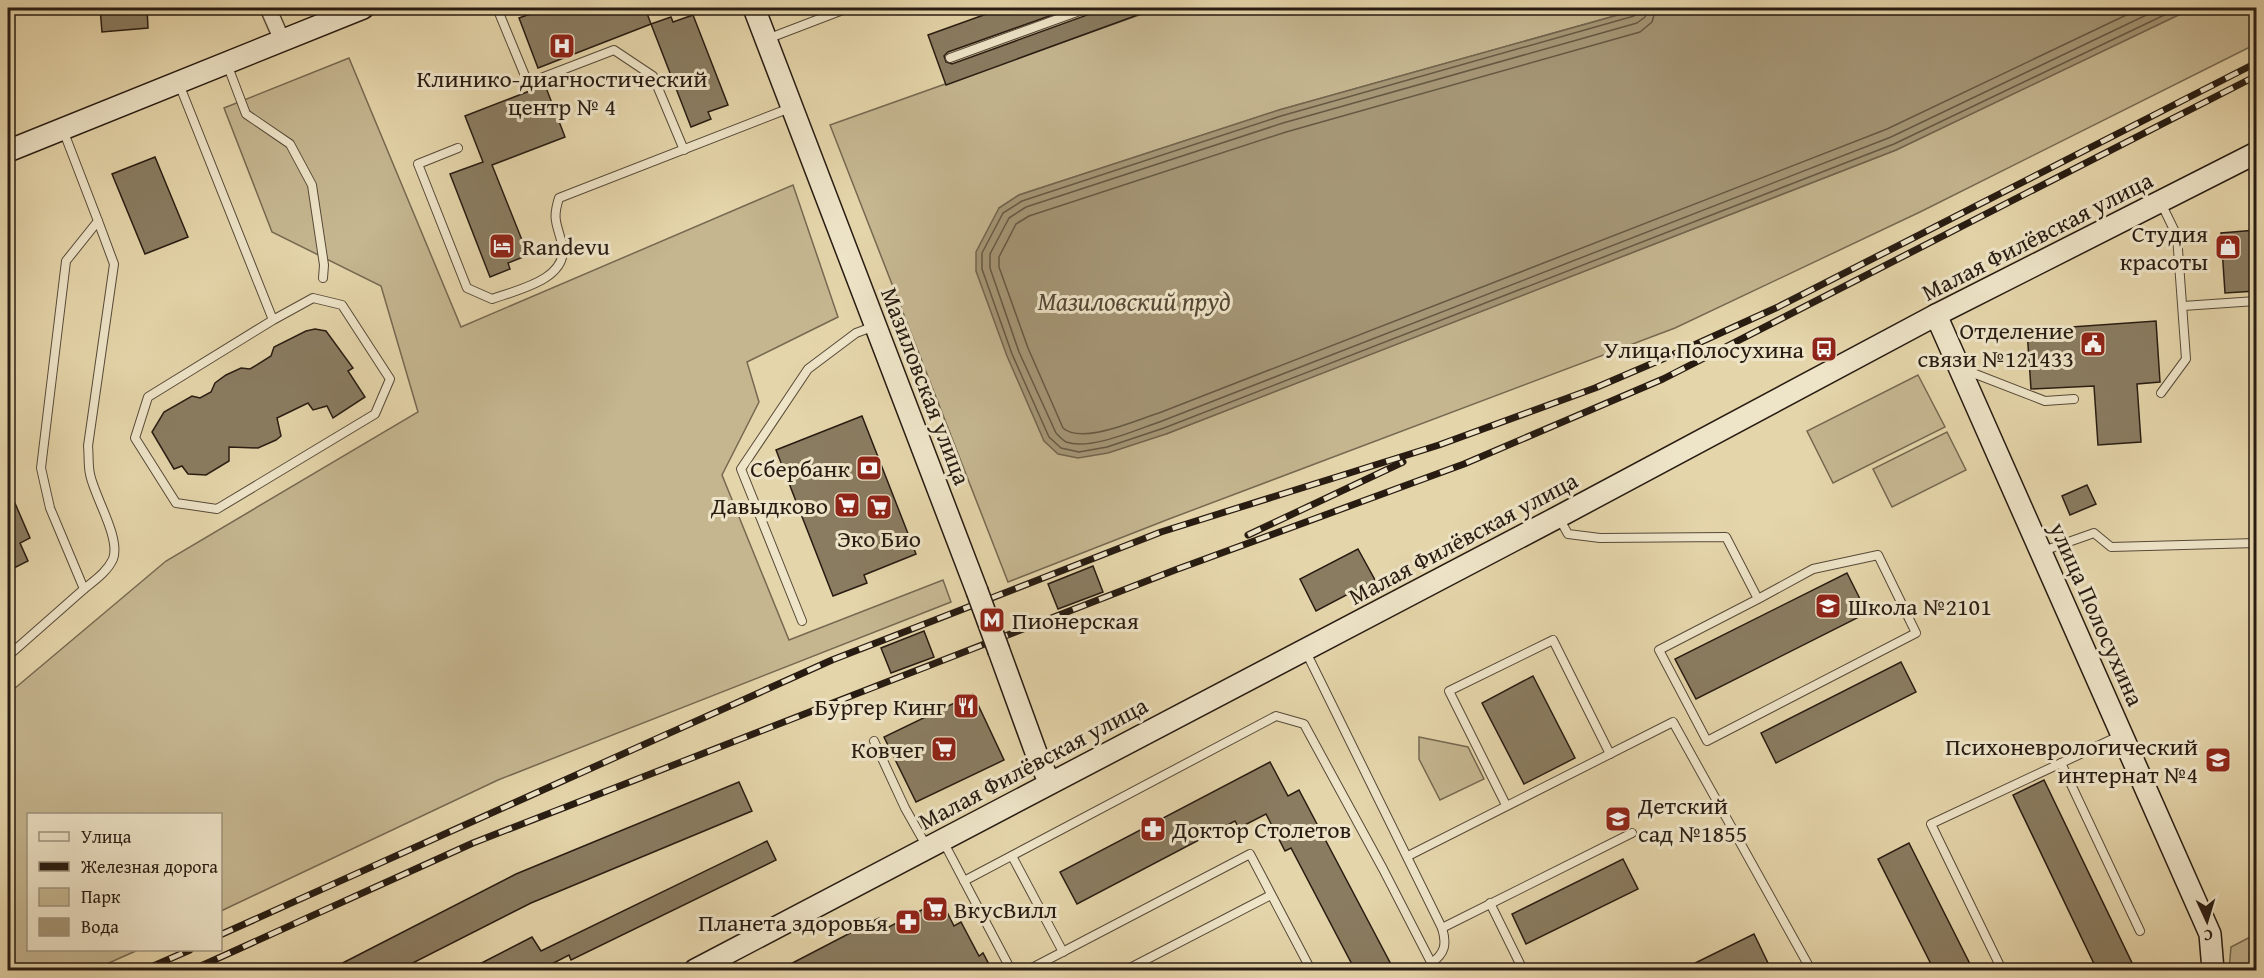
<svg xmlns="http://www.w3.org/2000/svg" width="2264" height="978" viewBox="0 0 2264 978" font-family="'Gentium Book Plus',serif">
  <rect width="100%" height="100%" fill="#e5d5aa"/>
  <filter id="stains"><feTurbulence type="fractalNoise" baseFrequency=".00333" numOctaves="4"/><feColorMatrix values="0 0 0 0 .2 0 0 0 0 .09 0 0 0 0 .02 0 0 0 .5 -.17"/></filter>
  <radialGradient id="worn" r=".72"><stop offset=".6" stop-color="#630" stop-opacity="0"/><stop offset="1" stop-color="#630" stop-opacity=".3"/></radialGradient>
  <g fill="#c5b690" stroke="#766951" stroke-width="1.5">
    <polygon points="1159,8 1643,8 1279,110 1019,195 999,208 1166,434 1896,150 2193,8 2256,8 2256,44 1920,212 1675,328 1169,519 1008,582 830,125"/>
    <polygon points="349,58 461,327 793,185 838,317 747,362 759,402 722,475 789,640 943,580 951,602 498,780 221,911 220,814 28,814 28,950 138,950 93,970 8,970 8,694 166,561 418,412 381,286 272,232 224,108"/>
    <polygon points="1918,375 1945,427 1833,483 1807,431"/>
    <polygon points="1947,432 1966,470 1892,507 1873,469"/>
    <polygon points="1419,737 1468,747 1484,779 1440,800 1419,759"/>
    <polygon points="2256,934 2256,970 2229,970 2231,947"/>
  </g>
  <polygon fill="#a59676" stroke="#73654e" stroke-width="1.5" points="1643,8 2193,8 1896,150 1166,434 1108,453 1078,458 1058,454 1044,441 1007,356 976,271 976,252 999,208 1019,195 1279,110"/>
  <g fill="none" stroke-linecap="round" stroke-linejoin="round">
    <g stroke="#665944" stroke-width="1.5">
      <polyline points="1639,8 1638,13 1634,16 1281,116 1022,201 1003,213 982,253 982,269 1012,354 1049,437 1061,448 1079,452 1107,447 1164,428 1894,144 2179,8"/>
      <path d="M 1647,8 L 1645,17 L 1637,23 L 1283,123 L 1026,207 L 1009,218 L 990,254 L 990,268 L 1019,352 L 1056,433 C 1059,436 1062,440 1066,442 C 1090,451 1138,429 1162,421 L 1891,137 L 2161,8"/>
      <path d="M 1656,8 L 1652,22 L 1640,32 L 1286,132 L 1029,216 L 1016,224 L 999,257 L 999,267 L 1028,348 L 1063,428 C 1082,445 1136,420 1159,413 L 1887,129 L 2141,8"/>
    </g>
  </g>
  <g fill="#8a7c61" stroke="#281c12" stroke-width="1.5">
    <polygon points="100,8 147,8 148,28 102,32"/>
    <polygon points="547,8 645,8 651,24 538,68 519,18"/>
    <polygon points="1003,8 1072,8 948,52 944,56 946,62 952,64 1090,14 1094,8 1154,8 1154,9 946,85 928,35"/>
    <polygon points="693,15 728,105 708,112 711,119 691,127 651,24 671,17 673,22"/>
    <polygon points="545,85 565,137 492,165 528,255 508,263 510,269 490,277 450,174 483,162 465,116"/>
    <polygon points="155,157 188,237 145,254 112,174"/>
    <polygon points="2256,230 2256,291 2225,293 2221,233"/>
    <polygon points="2156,321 2160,382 2137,384 2141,442 2098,445 2094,386 2031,389 2027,330"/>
    <polygon points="315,329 326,331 353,368 348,371 365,397 333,418 327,406 313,410 308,403 277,418 281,436 276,440 258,448 229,447 229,461 206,475 188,474 182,466 174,469 152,432 164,412 192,396 200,398 211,392 215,383 226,375 241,368 250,369 271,356 274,347 306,331"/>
    <polygon points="862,416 916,554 864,575 867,583 833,596 776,450"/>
    <polygon points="2087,485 2096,504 2070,515 2062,496"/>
    <polygon points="8,487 30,538 20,543 28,561 8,571"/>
    <polygon points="1358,549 1375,580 1316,611 1300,579"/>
    <polygon points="1093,566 1103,592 1058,609 1048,584"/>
    <polygon points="1847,573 1867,613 1696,699 1675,659"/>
    <polygon points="924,631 934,657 891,673 881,648"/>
    <polygon points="1901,662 1916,692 1776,763 1761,733"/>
    <polygon points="1533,676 1575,758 1524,784 1482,703"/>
    <polygon points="973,694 1004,760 916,802 884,737"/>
    <polygon points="1270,762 1288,796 1299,790 1394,970 1355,970 1291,848 1285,851 1266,814 1239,828 1235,821 1077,904 1060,872"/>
    <polygon points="2044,780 2133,965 2122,970 2097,970 2013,795"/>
    <polygon points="739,782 752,811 531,903 399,970 329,970 516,874"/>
    <polygon points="767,841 776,860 571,960 569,955 540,970 468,970 532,937 541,951"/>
    <polygon points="1909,843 1973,970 1934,970 1878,859"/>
    <polygon points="1623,859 1638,889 1526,944 1512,914"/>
    <polygon points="941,900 954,926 961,922 979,956 983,953 992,970 779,970 879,918 885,929"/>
    <polygon points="1754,934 1769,965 1757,970 1681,970"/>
  </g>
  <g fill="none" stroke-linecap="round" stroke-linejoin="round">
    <g stroke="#574a38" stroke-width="10">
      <g id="lane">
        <polyline points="12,8 13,9"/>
        <polyline points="497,8 528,83 614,50 653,76 684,150"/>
        <polyline points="767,39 848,8"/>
        <polyline points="950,58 1088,8"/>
        <polyline points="227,64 246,114 290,144 312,185 324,265 323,278"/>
        <polyline points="179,84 273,320 313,298 342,305 390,379 375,414 217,509 176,503 135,438 148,397 273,320"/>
        <path d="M 458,148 L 418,164 L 467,288 L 492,299 C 517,290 570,279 562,244 C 557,223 552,220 559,198 L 790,108"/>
        <polyline points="2183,306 2256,301"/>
        <polyline points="1965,370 2045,401 2074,399"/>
        <polyline points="2161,393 2186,359 2177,236 2161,203"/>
        <polyline points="1559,518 1568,534 1600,538 1726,537 1758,599 1813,569 1878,555 1916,633 1707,741 1659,650 1758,599"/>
        <polyline points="2043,551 2094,533 2111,547 2256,543"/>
        <path d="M 84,589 C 95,580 107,572 113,559 C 121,538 94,496 90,474 C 88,466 89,455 88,446 L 114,264 L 98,221"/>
        <polyline points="802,621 741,469 808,369 856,333 875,326"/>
        <path d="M 1306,652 L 1442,928 C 1447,944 1445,954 1431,963"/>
        <polyline points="8,656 84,589 50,508 41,468 66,261 98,221 63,130"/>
        <polyline points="874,741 905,808 927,847"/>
        <polyline points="2061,763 2140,931"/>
        <polyline points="1506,805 1449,691 1553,640 1610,754"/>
        <polyline points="943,841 1011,970"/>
        <polyline points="1012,856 1063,952"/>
        <polyline points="1408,856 1673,722 1811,970"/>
        <polyline points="964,881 1276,716 1304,724 1383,869 1435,970"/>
        <polyline points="1490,903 1523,970"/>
        <polyline points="1442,928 1632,833"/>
        <polyline points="1028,970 1250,854 1311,970"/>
        <polyline points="1126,970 1271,895"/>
        <polyline points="2002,970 1931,824 2121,735"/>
      </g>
    </g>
    <g stroke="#574a38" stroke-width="18">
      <polyline id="street" points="268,8 282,40"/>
    </g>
    <g stroke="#281c12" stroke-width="24">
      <g id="secondary">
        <polyline points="754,8 977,591"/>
        <polyline points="8,151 363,8"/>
        <polyline points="1936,315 2210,934 2213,970"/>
        <polyline points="999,651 1038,758 1050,783"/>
        <polyline points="695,970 1558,517 1936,315 2256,153"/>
      </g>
    </g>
    <use href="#lane" stroke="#eee4c8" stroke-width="8"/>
    <use href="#street" stroke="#eee4c8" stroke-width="15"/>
    <use href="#secondary" stroke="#eee4c8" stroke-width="21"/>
    <g stroke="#281c12" stroke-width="7">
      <g id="rail">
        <polyline points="1248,535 1403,462"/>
        <polyline points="220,935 832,660 1161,532 1439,445 1595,388 1672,355 1778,307 2256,63"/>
        <polyline points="144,970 190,950"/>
        <polyline points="192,970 473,843 1175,570 1464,464 1663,379 2256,76"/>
      </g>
    </g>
    <use href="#rail" stroke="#eee4c8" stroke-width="4.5" stroke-dasharray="14" stroke-linecap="butt"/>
    <g stroke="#281c12" stroke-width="24" stroke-linecap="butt">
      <polyline id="secondary-bridge" points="977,591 999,651"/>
    </g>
    <use href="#secondary-bridge" stroke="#eee4c8" stroke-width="21"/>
  </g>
  <defs>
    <g id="hospital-square" transform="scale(1.35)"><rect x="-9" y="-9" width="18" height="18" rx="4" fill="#8f2418" stroke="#eee4c8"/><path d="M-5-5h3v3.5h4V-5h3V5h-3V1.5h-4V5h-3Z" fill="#fff"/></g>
    <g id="hotel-square" transform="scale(1.35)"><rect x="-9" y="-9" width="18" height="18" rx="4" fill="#8f2418" stroke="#eee4c8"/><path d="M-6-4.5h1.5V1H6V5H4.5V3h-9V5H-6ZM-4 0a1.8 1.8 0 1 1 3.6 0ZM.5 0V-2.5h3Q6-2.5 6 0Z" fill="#fff"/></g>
    <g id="shop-square" transform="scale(1.35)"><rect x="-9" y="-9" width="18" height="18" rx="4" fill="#8f2418" stroke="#eee4c8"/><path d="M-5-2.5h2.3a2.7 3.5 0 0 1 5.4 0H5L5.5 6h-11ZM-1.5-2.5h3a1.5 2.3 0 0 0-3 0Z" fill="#fff"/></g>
    <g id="civic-square" transform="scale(1.35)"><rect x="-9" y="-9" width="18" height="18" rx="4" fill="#8f2418" stroke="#eee4c8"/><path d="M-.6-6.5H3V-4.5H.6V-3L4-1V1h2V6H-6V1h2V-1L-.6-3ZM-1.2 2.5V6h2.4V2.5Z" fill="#fff"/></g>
    <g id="bus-square" transform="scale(1.35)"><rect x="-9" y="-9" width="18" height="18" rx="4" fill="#8f2418" stroke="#eee4c8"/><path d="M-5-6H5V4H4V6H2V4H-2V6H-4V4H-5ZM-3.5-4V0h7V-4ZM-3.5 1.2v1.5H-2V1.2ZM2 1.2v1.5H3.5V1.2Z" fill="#fff"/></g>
    <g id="bank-square" transform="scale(1.35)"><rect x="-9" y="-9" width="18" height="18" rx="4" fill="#8f2418" stroke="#eee4c8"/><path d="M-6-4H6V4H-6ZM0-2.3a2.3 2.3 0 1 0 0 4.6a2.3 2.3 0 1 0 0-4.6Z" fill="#fff"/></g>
    <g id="supermarket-square" transform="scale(1.35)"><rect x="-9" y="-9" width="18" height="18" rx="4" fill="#8f2418" stroke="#eee4c8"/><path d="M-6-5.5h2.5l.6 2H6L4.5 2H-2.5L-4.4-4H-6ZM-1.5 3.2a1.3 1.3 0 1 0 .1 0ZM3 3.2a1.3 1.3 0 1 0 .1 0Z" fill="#fff"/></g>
    <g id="school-square" transform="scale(1.35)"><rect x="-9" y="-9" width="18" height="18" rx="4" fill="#8f2418" stroke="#eee4c8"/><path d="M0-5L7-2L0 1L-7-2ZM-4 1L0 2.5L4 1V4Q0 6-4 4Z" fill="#fff"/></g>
    <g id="metro-square" transform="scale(1.35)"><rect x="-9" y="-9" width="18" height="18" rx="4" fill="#8f2418" stroke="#eee4c8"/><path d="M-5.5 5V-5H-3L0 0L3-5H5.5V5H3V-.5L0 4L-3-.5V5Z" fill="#fff"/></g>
    <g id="restaurant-square" transform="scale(1.35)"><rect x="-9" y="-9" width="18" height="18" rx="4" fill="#8f2418" stroke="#eee4c8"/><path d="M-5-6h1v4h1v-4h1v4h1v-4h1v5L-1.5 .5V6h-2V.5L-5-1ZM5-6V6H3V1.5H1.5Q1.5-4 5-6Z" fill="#fff"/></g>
    <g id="pharmacy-square" transform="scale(1.35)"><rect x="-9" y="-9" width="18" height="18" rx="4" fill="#8f2418" stroke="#eee4c8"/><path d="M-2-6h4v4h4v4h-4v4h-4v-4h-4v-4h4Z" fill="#fff"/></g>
  </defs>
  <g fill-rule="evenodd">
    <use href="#hospital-square" x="562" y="46"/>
    <use href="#hotel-square" x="502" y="246"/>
    <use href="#shop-square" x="2228" y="247"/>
    <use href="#civic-square" x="2093" y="344"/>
    <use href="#bus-square" x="1824" y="349"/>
    <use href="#bank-square" x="869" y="468"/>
    <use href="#supermarket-square" x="847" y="505"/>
    <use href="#supermarket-square" x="879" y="507"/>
    <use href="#school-square" x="1828" y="606"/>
    <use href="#metro-square" x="992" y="620"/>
    <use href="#restaurant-square" x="966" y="706"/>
    <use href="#supermarket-square" x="944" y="749"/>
    <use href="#school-square" x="2218" y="760"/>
    <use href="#school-square" x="1618" y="819"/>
    <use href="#pharmacy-square" x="1153" y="829"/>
    <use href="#supermarket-square" x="935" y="909"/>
    <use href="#pharmacy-square" x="908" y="922"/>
  </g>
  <g text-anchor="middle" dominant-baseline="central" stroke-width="6" stroke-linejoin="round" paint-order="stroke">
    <g font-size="24" fill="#281c12" stroke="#eee4c8" text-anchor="end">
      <text x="562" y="78" text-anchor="middle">Клинико-диагностический<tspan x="562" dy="28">центр № 4</tspan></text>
      <text x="2208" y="233">Студия<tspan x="2208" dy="28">красоты</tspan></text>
      <text x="522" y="246" text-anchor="start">Randevu</text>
      <text x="2074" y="330">Отделение<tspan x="2074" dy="28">связи №121433</tspan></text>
      <text x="1804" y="349">Улица Полосухина</text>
      <text x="850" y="468">Сбербанк</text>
      <text x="828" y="505">Давыдково</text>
      <text x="879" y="538" text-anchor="middle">Эко Био</text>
      <text x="1848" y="606" text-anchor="start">Школа №2101</text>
      <text x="1012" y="620" text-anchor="start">Пионерская</text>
      <text x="946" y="706">Бургер Кинг</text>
      <text x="2198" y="746">Психоневрологический<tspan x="2198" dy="28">интернат №4</tspan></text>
      <text x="924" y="749">Ковчег</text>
      <text x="1638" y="805" text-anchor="start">Детский<tspan x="1638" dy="28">сад №1855</tspan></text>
      <text x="1172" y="829" text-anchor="start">Доктор Столетов</text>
      <text x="954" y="909" text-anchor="start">ВкусВилл</text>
      <text x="888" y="922">Планета здоровья</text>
    </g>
    <g font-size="24" fill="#281c12" stroke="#eee4c8">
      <text transform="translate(2037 236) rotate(-27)">Малая Филёвская улица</text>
      <text transform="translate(926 386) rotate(69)">Мазиловская улица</text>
      <text transform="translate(1463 538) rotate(-28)">Малая Филёвская улица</text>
      <text transform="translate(2097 614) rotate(66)">улица Полосухина</text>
      <text transform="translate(1033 763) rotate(-28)">Малая Филёвская улица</text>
    </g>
    <g font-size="26" font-style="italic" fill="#544735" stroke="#eee4c8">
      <text x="1134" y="300">Мазиловский пруд</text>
    </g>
  </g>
  <rect width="2264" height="978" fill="none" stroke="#e5d5aa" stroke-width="30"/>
  <rect x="9" y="9" width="2246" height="960" fill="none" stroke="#281c12" stroke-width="3"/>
  <rect x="15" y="15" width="2234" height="948" fill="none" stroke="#281c12" stroke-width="1.5"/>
  <rect x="27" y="813" width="195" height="138" fill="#eee4c8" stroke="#9f947f" stroke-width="1.5"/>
  <rect x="39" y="832" width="30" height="9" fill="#eee4c8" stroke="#9f947f" stroke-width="1.5"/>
  <text x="81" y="843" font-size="18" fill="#281c12">Улица</text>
  <rect x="39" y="862" width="30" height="9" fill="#281c12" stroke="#9f947f" stroke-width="1.5"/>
  <text x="81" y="873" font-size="18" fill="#281c12">Железная дорога</text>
  <rect x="39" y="888" width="30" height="18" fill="#c5b690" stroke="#9f947f" stroke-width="1.5"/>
  <text x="81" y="903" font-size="18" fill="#281c12">Парк</text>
  <rect x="39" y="918" width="30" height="18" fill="#a59676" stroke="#9f947f" stroke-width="1.5"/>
  <text x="81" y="933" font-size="18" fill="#281c12">Вода</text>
  <g transform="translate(2207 921) rotate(176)" stroke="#eee4c8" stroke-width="4.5" paint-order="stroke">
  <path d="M0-4.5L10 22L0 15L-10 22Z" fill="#281c12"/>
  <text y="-9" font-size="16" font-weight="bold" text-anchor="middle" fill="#281c12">С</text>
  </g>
  <rect width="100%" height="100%" filter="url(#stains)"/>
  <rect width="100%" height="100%" fill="url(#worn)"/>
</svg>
